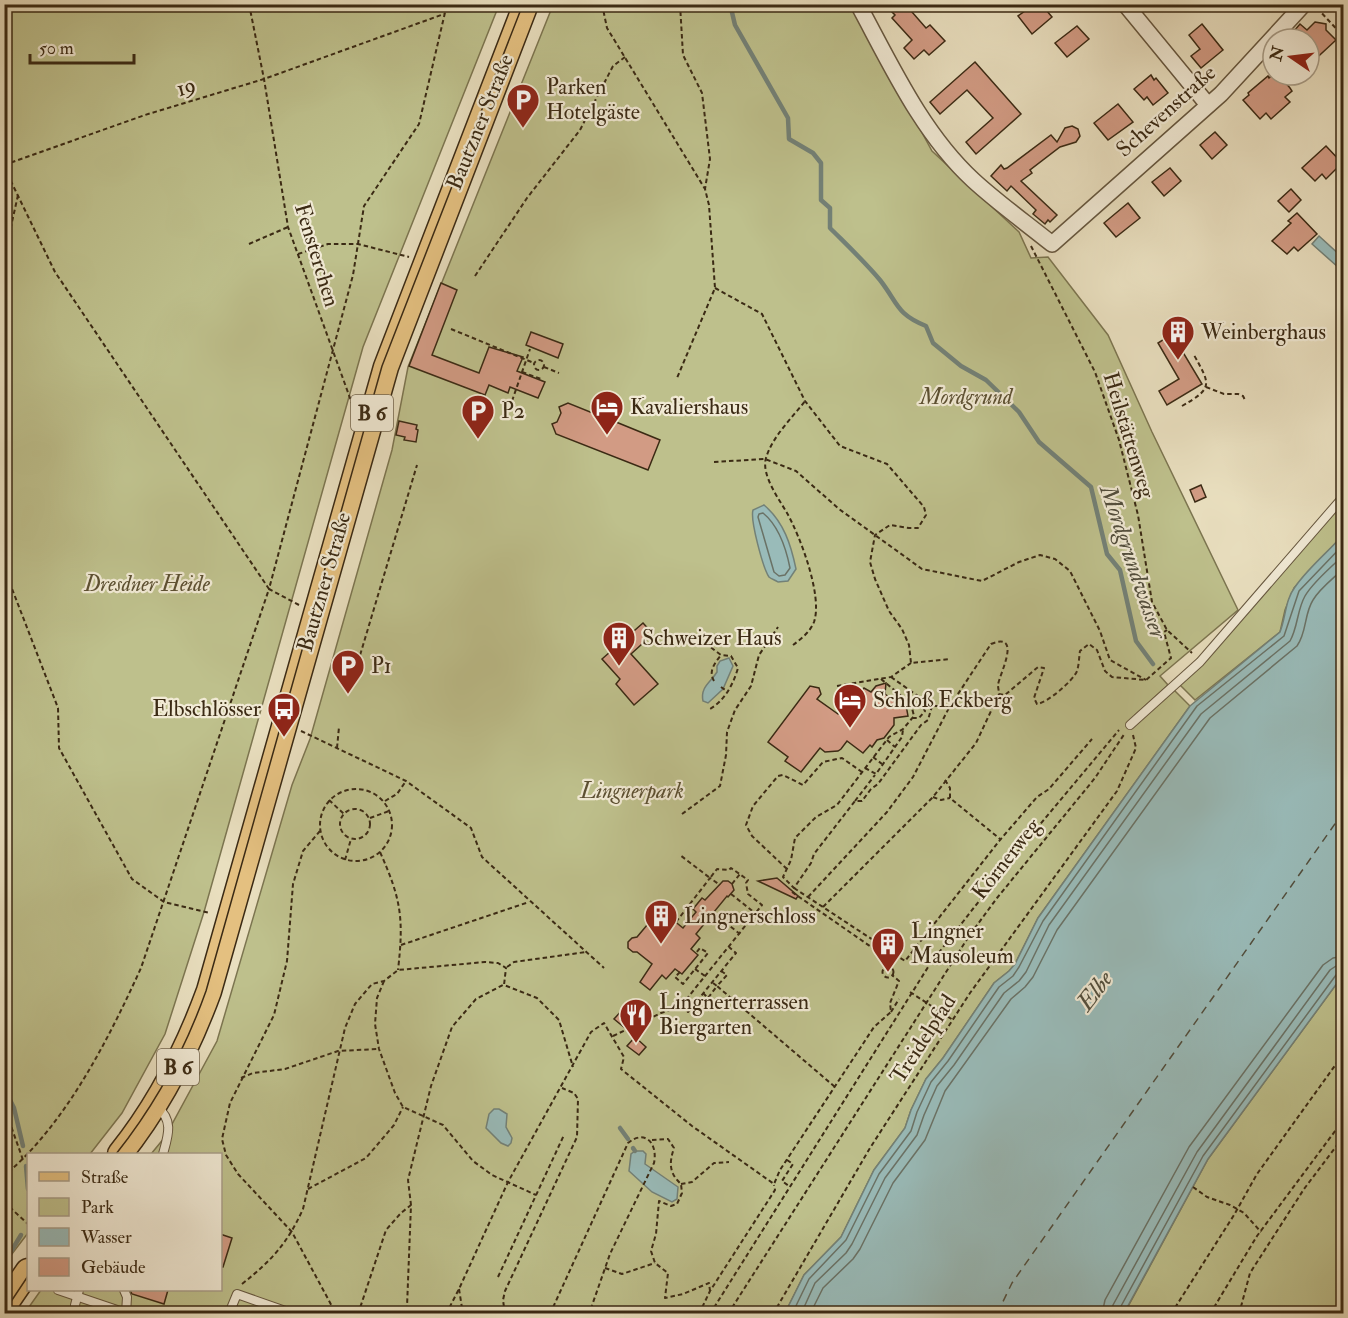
<svg xmlns="http://www.w3.org/2000/svg" width="1348" height="1318" viewBox="0 0 1348 1318" font-family="'IM FELL Double Pica',serif">
  <rect width="100%" height="100%" fill="#e9dfbf"/>
  <filter id="stains"><feTurbulence type="fractalNoise" baseFrequency=".00333" numOctaves="4"/><feColorMatrix values="0 0 0 0 .2 0 0 0 0 .09 0 0 0 0 .02 0 0 0 .5 -.17"/></filter>
  <radialGradient id="worn" r=".72"><stop offset=".6" stop-color="#630" stop-opacity="0"/><stop offset="1" stop-color="#630" stop-opacity=".3"/></radialGradient>
  <g fill="#bec08c" stroke="#7c7550" stroke-width="1.5">
    <polygon points="5,4 499,5 363,347 204,912 165,1034 122,1113 90,1154 28,1154 28,1233 5,1263"/>
    <polygon points="553,5 853,5 932,151 1019,232 1031,258 1048,257 1108,335 1152,432 1238,610 1160,676 1168,685 1135,715 1138,719 1173,689 1190,706 1038,918 1015,964 1009,971 994,983 943,1058 926,1079 911,1110 905,1128 874,1170 841,1237 804,1275 785,1313 24,1314 41,1290 220,1290 220,1154 151,1154 165,1137 217,1041 292,785 310,739 392,450 408,367"/>
    <polygon points="1343,501 1343,535 1294,588 1285,610 1280,632 1195,700 1179,684"/>
    <polygon points="1343,975 1343,1313 1124,1314 1208,1159"/>
  </g>
  <g fill="#99bbb9" stroke="#738177" stroke-width="1.5">
    <polygon points="1319,236 1342,257 1343,267 1339,268 1312,244"/>
    <path d="M 764,505 C 784,522 791,545 796,569 L 788,581 L 778,582 C 775,580 771,579 769,577 C 763,568 750,520 753,510 Z"/>
    <path d="M 1343,535 L 1343,975 L 1208,1159 L 1124,1313 L 785,1313 L 804,1275 L 841,1237 L 874,1170 L 905,1128 L 911,1110 L 926,1079 L 943,1058 L 994,983 L 1009,971 L 1015,964 L 1038,918 L 1190,706 L 1280,632 C 1286,617 1285,600 1295,587 C 1308,568 1328,552 1343,535 Z"/>
    <path d="M 729,658 L 733,666 L 723,689 L 708,703 L 703,701 C 700,687 711,682 717,672 L 717,666 L 720,661 Z"/>
    <polygon points="494,1109 499,1109 507,1114 506,1127 512,1138 511,1143 508,1146 501,1143 486,1128 489,1114"/>
    <polygon points="635,1151 643,1151 646,1154 645,1164 678,1187 677,1199 672,1202 652,1192 629,1171 631,1154"/>
  </g>
  <g fill="none" stroke-linecap="round" stroke-linejoin="round">
    <g stroke="#6a7266" stroke-width="1.5">
      <path d="M 763,513 C 779,526 786,548 790,568 L 785,575 L 779,576 L 774,572 L 758,517 L 759,514 Z"/>
      <polyline points="792,1314 809,1279 846,1240 879,1174 911,1131 917,1112 931,1082 948,1061 999,987 1013,976 1019,967 1043,921 1197,706 1284,636 1299,591 1344,544"/>
      <path d="M 801,1314 L 815,1283 L 846,1253 L 852,1244 L 885,1178 L 917,1135 L 924,1115 L 937,1086 L 954,1065 L 1004,993 L 1019,981 L 1026,972 L 1049,925 L 1201,714 L 1290,641 C 1298,627 1297,610 1305,596 C 1313,582 1332,566 1344,555"/>
      <path d="M 810,1314 L 823,1288 L 853,1259 L 860,1249 L 893,1183 L 925,1140 L 945,1091 L 1011,999 L 1025,987 L 1033,977 L 1057,930 L 1210,718 L 1297,646 C 1307,632 1304,614 1313,600 C 1320,588 1334,578 1344,568"/>
      <polyline points="1102,1314 1105,1300 1189,1147 1323,965 1333,958 1344,956"/>
      <polyline points="1111,1314 1113,1305 1197,1152 1330,970 1336,966 1344,965"/>
      <polyline points="1119,1314 1120,1308 1203,1156 1336,975 1344,972"/>
    </g>
    <g stroke="#738177" stroke-width="4.5">
      <path d="M 730,4 L 735,25 L 788,118 L 789,139 L 813,153 L 821,163 L 821,200 L 830,208 L 830,228 C 847,245 865,262 880,280 C 898,303 896,314 926,326 L 933,343 L 961,366 L 986,380 L 1019,412 L 1039,442 L 1091,487 L 1107,554 L 1120,570 L 1136,641 L 1153,664"/>
      <polyline points="4,1088 14,1108 23,1146"/>
      <polyline points="620,1128 628,1139"/>
      <polyline points="633,1148 635,1151"/>
      <polyline points="26,1166 28,1189"/>
      <polyline points="4,1263 21,1235"/>
    </g>
    <polyline stroke="#524e3d" stroke-width="1.5" stroke-dasharray="8 6" stroke-linecap="butt" points="997,1314 1012,1283 1344,811"/>
  </g>
  <g fill="#d29b84" stroke="#3b2a14" stroke-width="1.5">
    <polygon points="884,4 905,4 926,28 930,25 945,41 929,55 924,50 914,59 904,48 912,40 892,18 895,15"/>
    <polygon points="1035,4 1041,4 1052,17 1032,34 1018,16"/>
    <polygon points="1315,22 1326,24 1326,30 1336,40 1309,65 1309,39 1287,39 1300,24 1307,30"/>
    <polygon points="1202,24 1223,50 1201,68 1191,56 1200,49 1189,35"/>
    <polygon points="1077,26 1089,39 1067,57 1055,43"/>
    <polygon points="975,62 1021,114 976,154 966,142 993,118 967,90 940,114 930,102"/>
    <polygon points="1151,75 1154,80 1156,78 1168,93 1153,105 1147,97 1144,100 1134,89"/>
    <polygon points="1272,75 1279,75 1290,88 1292,91 1285,97 1290,102 1271,119 1266,113 1260,119 1243,100 1249,95 1248,93 1268,76 1269,78"/>
    <polygon points="1118,104 1133,122 1108,140 1094,123"/>
    <polygon points="1072,126 1078,129 1080,136 1076,142 1060,147 1030,170 1032,173 1021,181 1057,215 1050,222 1048,220 1045,224 1033,214 1036,210 1011,186 1007,191 991,176 1001,165 1004,169 1007,168 1051,135 1057,142 1065,128"/>
    <polygon points="1215,132 1227,145 1212,159 1200,145"/>
    <polygon points="1326,146 1342,163 1326,179 1322,174 1315,181 1302,168"/>
    <polygon points="1170,168 1181,181 1164,196 1152,182"/>
    <polygon points="1291,189 1301,200 1289,212 1278,201"/>
    <polygon points="1128,203 1140,218 1116,237 1104,223"/>
    <polygon points="1297,213 1317,234 1298,251 1294,247 1287,254 1272,241 1291,223 1288,221"/>
    <polygon points="441,283 457,290 432,355 479,373 489,347 523,357 517,371 545,382 538,398 510,387 508,393 489,385 485,395 409,366"/>
    <polygon points="531,332 563,344 558,358 526,345"/>
    <polygon points="1172,334 1202,384 1167,405 1159,391 1179,379 1158,343"/>
    <polygon points="612,400 622,404 616,422 660,440 648,470 556,434 552,424 557,422 561,413 559,407 568,403 605,418"/>
    <polygon points="399,421 417,425 416,429 418,430 416,442 404,440 405,437 396,435"/>
    <polygon points="1201,485 1206,497 1195,502 1190,490"/>
    <polygon points="643,623 653,634 631,654 658,684 634,705 616,684 620,679 602,659"/>
    <polygon points="886,683 885,694 901,706 906,705 908,716 894,718 894,725 884,738 877,740 872,747 870,745 863,753 847,741 841,749 838,751 825,752 820,748 801,772 785,761 788,757 768,742 810,686 819,688 821,694 817,699 838,714 841,709 849,710 864,688 871,692 876,686"/>
    <polygon points="777,878 798,896 796,899 758,881"/>
    <polygon points="723,881 728,881 732,884 734,890 728,897 727,896 696,934 700,938 691,949 698,955 682,974 675,969 666,979 662,975 650,990 640,982 652,964 637,952 633,952 628,948 628,942 632,938 637,937 653,918 653,912 656,908 662,907 666,910 667,915 683,928 696,912 693,909 702,898 705,900"/>
    <polygon points="624,1008 634,1018 625,1028 614,1019"/>
    <polygon points="635,1037 646,1047 639,1055 627,1046"/>
    <polygon points="220,1234 232,1238 223,1267 220,1267"/>
    <polygon points="130,1290 168,1290 164,1304 132,1294"/>
  </g>
  <g fill="none" stroke-linecap="round" stroke-linejoin="round">
    <g stroke="#66573f" stroke-width="10">
      <g id="service">
        <polyline points="1130,725 1200,662 1344,496"/>
        <path d="M 157,1107 C 174,1120 168,1136 163,1154"/>
        <polyline points="58,1290 129,1314"/>
        <polyline points="124,1290 127,1297 126,1314"/>
        <polyline points="230,1311 237,1294 294,1314"/>
        <polyline points="77,1314 75,1305 79,1290"/>
      </g>
    </g>
    <g stroke="#66573f" stroke-width="18">
      <g id="minor">
        <path d="M 858,4 C 891,65 922,133 973,180 C 998,203 1026,223 1052,244 L 1221,94 L 1304,4"/>
        <polyline points="1125,4 1208,105"/>
      </g>
    </g>
    <g stroke="#3b2a14" stroke-width="27">
      <g id="primary">
        <path d="M 120,1154 C 160,1104 187,1051 209,991 L 386,367 L 526,4"/>
        <polyline points="4,1306 28,1271"/>
      </g>
    </g>
    <g stroke="#3b2a14" stroke-width="2" stroke-dasharray="4.5 3" stroke-linecap="butt">
      <polyline points="249,4 264,79 288,227 354,409"/>
      <polyline points="602,4 607,28 705,189 709,205 715,288 677,378"/>
      <polyline points="680,4 683,55 702,93 710,159 705,189"/>
      <polyline points="1317,8 1344,37"/>
      <polyline points="4,165 145,115 264,79 444,14"/>
      <path d="M 4,167 L 55,272 L 269,589 L 141,968 C 108,1040 66,1124 4,1176"/>
      <polyline points="249,244 288,227"/>
      <polyline points="1031,246 1095,372 1119,440 1138,515 1152,602 1167,630 1192,653"/>
      <polyline points="298,254 328,244 358,244 409,257"/>
      <polyline points="4,258 18,195"/>
      <polyline points="475,276 527,198 580,130 613,66 625,57"/>
      <polyline points="715,288 762,314 805,401 840,446 887,464 924,507 926,515 918,528 909,528 890,525 875,535 870,562 875,579 889,611 902,629 909,645 911,663 950,659"/>
      <polyline points="451,329 534,363"/>
      <circle cx="539" cy="365" r="5"/>
      <polyline points="544,367 559,373"/>
      <polyline points="522,372 541,379"/>
      <polyline points="1206,387 1224,394 1238,394 1243,396 1245,400"/>
      <polyline points="512,401 530,349"/>
      <path d="M 1182,406 C 1214,388 1210,384 1194,355"/>
      <polyline points="714,462 765,459 796,471 839,509 922,569 982,581 1019,562 1040,555 1055,559 1070,571 1100,631 1110,660 1146,680"/>
      <polyline points="4,568 58,708 59,748 132,879 164,902 210,913"/>
      <polyline points="299,605 269,589 353,275 364,206 419,124 447,4"/>
      <path d="M 705,643 L 721,655 L 731,656 L 738,668 C 733,685 724,702 708,710"/>
      <path d="M 793,645 C 801,639 810,632 814,622 C 823,596 800,536 787,513 C 779,499 761,475 766,458 C 772,437 792,418 805,401"/>
      <polyline points="358,662 417,465"/>
      <path d="M 891,677 L 932,706 L 950,706 L 991,644 C 1023,631 999,675 998,685 C 998,688 999,691 999,694 L 1005,695 L 1038,667 L 1044,668 L 1034,698 L 1037,704 C 1047,703 1073,681 1077,671 C 1079,665 1079,657 1080,651 L 1089,644 L 1097,650 L 1105,671 L 1112,677 L 1146,680 L 1171,658 L 1164,632 L 1167,630"/>
      <polyline points="881,679 911,704 914,716 903,729 889,737 837,805 816,817 795,838 791,860 783,877 794,888 811,863 814,854 855,801 862,801 871,789 878,784 921,725 928,720 932,706"/>
      <path d="M 714,681 C 708,671 715,663 721,655"/>
      <polyline points="837,686 891,677 911,663"/>
      <polyline points="721,687 728,692"/>
      <polyline points="911,704 920,703 925,711 919,718 913,718"/>
      <polyline points="301,731 406,781 471,828 482,857 604,968"/>
      <polyline points="887,740 895,747"/>
      <polyline points="337,748 339,727"/>
      <polyline points="873,757 882,764"/>
      <polyline points="865,768 876,774 902,737 903,729"/>
      <polyline points="945,780 950,788 950,798 1000,839"/>
      <circle cx="356" cy="825" r="36"/>
      <polyline points="933,797 941,800 950,798"/>
      <polyline points="329,800 344,814"/>
      <polyline points="385,801 397,794 406,781"/>
      <polyline points="855,801 875,775"/>
      <circle cx="355" cy="824" r="15"/>
      <polyline points="682,814 720,786 726,755 727,732 735,710 751,686 759,655 778,627"/>
      <polyline points="370,818 389,811"/>
      <polyline points="320,831 303,851 293,884 287,961 274,1015 230,1103 222,1139 226,1155 238,1174 292,1232 334,1310 344,1314"/>
      <path d="M 380,852 C 401,899 404,918 398,970"/>
      <polyline points="345,860 351,839"/>
      <polyline points="787,869 752,836 746,825 753,806 778,776 783,775 803,785 823,762 842,758 862,772"/>
      <polyline points="732,884 740,874"/>
      <polyline points="794,888 905,961 1000,840 1037,797 1049,789 1092,739"/>
      <polyline points="792,892 890,960 891,966"/>
      <polyline points="731,894 755,913"/>
      <polyline points="808,897 887,812 913,777 950,706"/>
      <polyline points="823,907 933,797 976,743 999,694"/>
      <polyline points="713,913 740,934"/>
      <polyline points="676,922 710,878 720,885"/>
      <polyline points="401,945 529,902"/>
      <circle cx="888" cy="972" r="5.5"/>
      <polyline points="507,967 514,962 586,952"/>
      <polyline points="695,969 705,976"/>
      <polyline points="680,972 675,977 683,984 708,953 700,948 696,953"/>
      <polyline points="384,981 377,998 375,1024 379,1049 395,1093 403,1107 443,1125 473,1161 492,1175 536,1195"/>
      <polyline points="713,983 717,986 727,975 721,971"/>
      <polyline points="910,992 953,1020"/>
      <polyline points="703,993 708,998 717,986 835,1087"/>
      <polyline points="682,1006 688,1012 736,953 729,947"/>
      <polyline points="891,1012 899,999"/>
      <polyline points="613,1036 661,1013 681,1006 762,905 748,894 746,883 748,880 731,868 729,870 717,869 710,878 680,855"/>
      <polyline points="241,1078 253,1073 285,1069 338,1051 378,1049"/>
      <polyline points="4,1106 23,1160"/>
      <path d="M 652,1140 L 668,1139 L 674,1148 C 669,1163 669,1173 681,1184 L 682,1193 L 677,1204 L 671,1206 L 659,1201 L 656,1234 L 651,1251 L 655,1263 L 668,1273 L 665,1298 L 683,1294 L 709,1283 L 710,1291"/>
      <polyline points="787,1160 793,1164 782,1181 789,1186"/>
      <polyline points="681,1184 692,1182 714,1163 729,1162"/>
      <polyline points="1193,1187 1207,1197 1230,1205 1244,1213 1261,1232"/>
      <polyline points="308,1189 366,1158 394,1125 403,1107"/>
      <polyline points="4,1202 28,1224"/>
      <polyline points="605,1268 622,1274 655,1263"/>
      <polyline points="498,1277 564,1135"/>
      <path d="M 242,1284 C 272,1260 287,1244 303,1209 L 345,1028 L 355,1004 L 372,984 L 384,981 L 398,970 L 485,962 L 498,963 L 506,968 L 504,985 L 537,998 L 559,1020 L 573,1067"/>
      <polyline points="459,1289 463,1314"/>
      <polyline points="358,1314 386,1230 401,1213 411,1205"/>
      <polyline points="424,1314 407,1307 411,1205 408,1180 431,1086 452,1027 476,999 503,985"/>
      <polyline points="446,1314 459,1289 508,1182 591,1032 604,1023 624,1057 621,1069 692,1126 774,1184 780,1170 874,1027 891,1012 890,1003 899,981 892,975"/>
      <polyline points="505,1314 503,1300 505,1291 577,1137 578,1099 574,1093 562,1088"/>
      <path d="M 550,1314 L 628,1143 C 645,1129 658,1143 654,1163 L 610,1254 L 589,1314"/>
      <polyline points="699,1314 710,1291 775,1190 774,1185"/>
      <polyline points="710,1314 930,964 1022,846 1119,730"/>
      <polyline points="728,1314 969,936 997,898 1095,778 1125,733"/>
      <polyline points="773,1314 870,1148 970,993 1117,791 1136,748 1133,735"/>
      <polyline points="1171,1314 1234,1215 1257,1174 1344,1053"/>
      <polyline points="1210,1314 1257,1236 1344,1119"/>
      <polyline points="1239,1314 1250,1273 1304,1189 1344,1136"/>
    </g>
    <use href="#service" stroke="#f1ead5" stroke-width="8"/>
    <use href="#minor" stroke="#f1ead5" stroke-width="15"/>
    <use href="#primary" stroke="#e4c080" stroke-width="24"/>
    <g stroke="#3b2a14" stroke-width="1.5">
      <path d="M 116,1154 C 155,1105 185,1050 206,991 L 382,366 L 523,4"/>
      <polyline points="4,1312 28,1276"/>
    </g>
  </g>
  <defs>
    <g id="parking-pin" transform="scale(1.725)"><path d="M0 17L-7.5 6A9.5 9.5 0 1 1 7.5 6Z" fill="#8f2418" stroke="#f1ead5"/><path d="M-3.5-5.5H1a3.5 3.5 0 0 1 0 7H-1V5.5H-3.5ZM-1-3.4V-.6H.8a1.4 1.4 0 0 0 0-2.8Z" fill="#fff"/></g>
    <g id="building-pin" transform="scale(1.725)"><path d="M0 17L-7.5 6A9.5 9.5 0 1 1 7.5 6Z" fill="#8f2418" stroke="#f1ead5"/><path d="M-4-6H4V6H1V3H-1V6H-4ZM-2.5-4.3h1.7v1.8h-1.7ZM.8-4.3h1.7v1.8H.8ZM-2.5-1h1.7V.8h-1.7ZM.8-1h1.7V.8H.8Z" fill="#fff"/></g>
    <g id="hotel-pin" transform="scale(1.725)"><path d="M0 17L-7.5 6A9.5 9.5 0 1 1 7.5 6Z" fill="#8f2418" stroke="#f1ead5"/><path d="M-6-4.5h1.5V1H6V5H4.5V3h-9V5H-6ZM-4 0a1.8 1.8 0 1 1 3.6 0ZM.5 0V-2.5h3Q6-2.5 6 0Z" fill="#fff"/></g>
    <g id="bus-pin" transform="scale(1.725)"><path d="M0 17L-7.5 6A9.5 9.5 0 1 1 7.5 6Z" fill="#8f2418" stroke="#f1ead5"/><path d="M-5-6H5V4H4V6H2V4H-2V6H-4V4H-5ZM-3.5-4V0h7V-4ZM-3.5 1.2v1.5H-2V1.2ZM2 1.2v1.5H3.5V1.2Z" fill="#fff"/></g>
    <g id="restaurant-pin" transform="scale(1.725)"><path d="M0 17L-7.5 6A9.5 9.5 0 1 1 7.5 6Z" fill="#8f2418" stroke="#f1ead5"/><path d="M-5-6h1v4h1v-4h1v4h1v-4h1v5L-1.5 .5V6h-2V.5L-5-1ZM5-6V6H3V1.5H1.5Q1.5-4 5-6Z" fill="#fff"/></g>
  </defs>
  <g fill-rule="evenodd">
    <use href="#parking-pin" x="523" y="100"/>
    <use href="#building-pin" x="1178" y="332"/>
    <use href="#hotel-pin" x="607" y="407"/>
    <use href="#parking-pin" x="478" y="411"/>
    <use href="#building-pin" x="619" y="638"/>
    <use href="#parking-pin" x="348" y="666"/>
    <use href="#hotel-pin" x="850" y="700"/>
    <use href="#bus-pin" x="284" y="709"/>
    <use href="#building-pin" x="661" y="916"/>
    <use href="#building-pin" x="888" y="944"/>
    <use href="#restaurant-pin" x="636" y="1015"/>
  </g>
  <g text-anchor="middle" dominant-baseline="central" stroke-width="4.5" stroke-linejoin="round" paint-order="stroke">
    <g fill="#f1ead5" stroke="#72644e" stroke-width="1.5">
      <rect x="351" y="395" width="42" height="36" rx="4.5"/>
      <rect x="157" y="1049" width="42" height="36" rx="4.5"/>
    </g>
    <g font-size="21" font-weight="bold" fill="#3b2a14">
      <text x="372" y="413">B 6</text>
      <text x="178" y="1067">B 6</text>
    </g>
    <g font-size="22" fill="#3b2a14" stroke="#f1ead5">
      <text transform="translate(186 87) rotate(-17)">19</text>
      <text transform="translate(1166 111) rotate(-42)">Schevenstraße</text>
      <text transform="translate(480 122) rotate(-68)">Bautzner Straße</text>
      <text transform="translate(317 255) rotate(73)">Fensterchen</text>
      <text transform="translate(1129 435) rotate(73)">Heilstättenweg</text>
      <text transform="translate(324 582) rotate(-74)">Bautzner Straße</text>
      <text transform="translate(1006 859) rotate(-52)">Körnerweg</text>
      <text transform="translate(923 1039) rotate(-57)">Treidelpfad</text>
    </g>
    <g font-size="22" fill="#3b2a14" stroke="#f1ead5" text-anchor="start">
      <text x="546" y="87">Parken<tspan x="546" dy="25">Hotelgäste</tspan></text>
      <text x="1201" y="332">Weinberghaus</text>
      <text x="630" y="407">Kavaliershaus</text>
      <text x="501" y="411">P2</text>
      <text x="642" y="638">Schweizer Haus</text>
      <text x="371" y="666">P1</text>
      <text x="873" y="700">Schloß Eckberg</text>
      <text x="261" y="709" text-anchor="end">Elbschlösser</text>
      <text x="684" y="916">Lingnerschloss</text>
      <text x="911" y="931">Lingner<tspan x="911" dy="25">Mausoleum</tspan></text>
      <text x="659" y="1002">Lingnerterrassen<tspan x="659" dy="25">Biergarten</tspan></text>
    </g>
    <g font-size="22" font-style="italic" fill="#5c5032" stroke="#f1ead5">
      <text x="966" y="397">Mordgrund</text>
      <text x="147" y="584">Dresdner Heide</text>
      <text x="632" y="791">Lingnerpark</text>
    </g>
    <g font-size="24" font-style="italic" fill="#524e3d" stroke="#f1ead5">
      <text transform="translate(1133 562) rotate(71)">Mordgrundwasser</text>
      <text transform="translate(1095 991) rotate(-53)">Elbe</text>
    </g>
  </g>
  <rect width="1348" height="1318" fill="none" stroke="#e9dfbf" stroke-width="24"/>
  <rect x="6" y="6" width="1336" height="1306" fill="none" stroke="#3b2a14" stroke-width="3"/>
  <rect x="12" y="12" width="1324" height="1294" fill="none" stroke="#3b2a14" stroke-width="1.5"/>
  <rect x="27" y="1153" width="195" height="138" fill="#f1ead5" stroke="#a89d88" stroke-width="1.5"/>
  <rect x="39" y="1172" width="30" height="9" fill="#e4c080" stroke="#a89d88" stroke-width="1.5"/>
  <text x="81" y="1183" font-size="18" fill="#3b2a14">Straße</text>
  <rect x="39" y="1198" width="30" height="18" fill="#bec08c" stroke="#a89d88" stroke-width="1.5"/>
  <text x="81" y="1213" font-size="18" fill="#3b2a14">Park</text>
  <rect x="39" y="1228" width="30" height="18" fill="#99bbb9" stroke="#a89d88" stroke-width="1.5"/>
  <text x="81" y="1243" font-size="18" fill="#3b2a14">Wasser</text>
  <rect x="39" y="1258" width="30" height="18" fill="#d29b84" stroke="#a89d88" stroke-width="1.5"/>
  <text x="81" y="1273" font-size="18" fill="#3b2a14">Gebäude</text>
  <g transform="translate(1291 57) rotate(284)"><circle r="28" fill="#f1ead5" stroke="#a89d88" stroke-width="1.5"/>
  <path d="M0-4.5L10 22L0 15L-10 22Z" fill="#8f2418"/>
  <text y="-9" font-size="16" font-weight="bold" text-anchor="middle" fill="#3b2a14">N</text>
  </g>
  <path d="M30 54v9h104v-9" fill="none" stroke="#3b2a14" stroke-width="3"/>
  <text x="39" y="54" font-size="18" fill="#3b2a14" stroke="#f1ead5" stroke-width="4.5" paint-order="stroke">50 m</text>
  <rect width="100%" height="100%" filter="url(#stains)"/>
  <rect width="100%" height="100%" fill="url(#worn)"/>
</svg>
